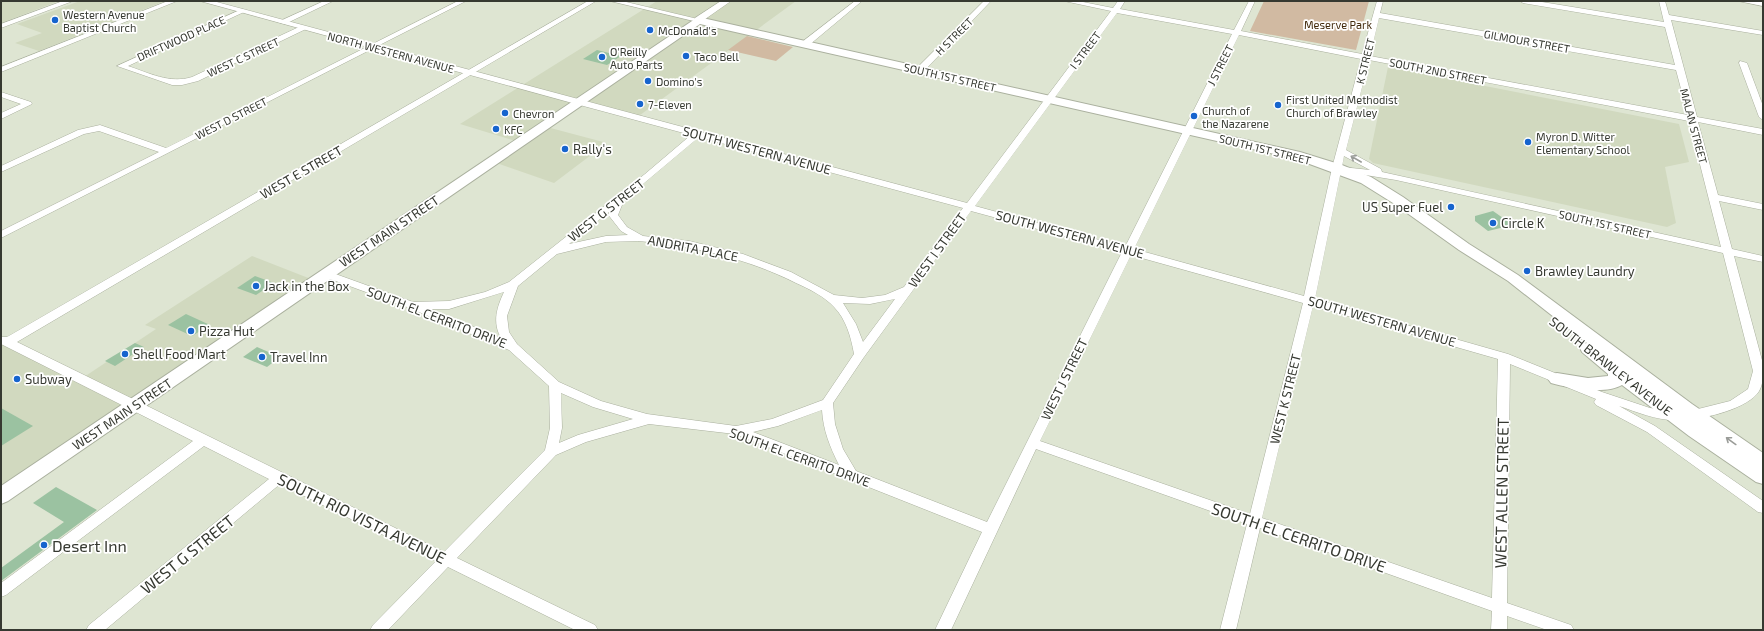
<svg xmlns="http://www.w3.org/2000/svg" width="1764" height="631" viewBox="0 0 1764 631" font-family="'Exo 2',sans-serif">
  <rect width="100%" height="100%" fill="#dee5d2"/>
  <g fill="#d1d9bf">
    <polygon points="1,1 59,1 1,23"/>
    <polygon points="80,1 165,1 39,51 15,43 42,33 17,24"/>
    <polygon points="657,1 796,1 636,118 579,102 543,126 607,143 554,183 491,161 519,142 460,124"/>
    <polygon points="1388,67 1679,124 1689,162 1665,167 1676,223 1667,227 1373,163 1369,159"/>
    <polygon points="252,256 316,281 1,497 1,340 81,379 156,329 145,325"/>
  </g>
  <g fill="#d1baa2">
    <polygon points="1264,1 1369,1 1356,50 1250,31"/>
    <polygon points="747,36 793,47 776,61 728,50"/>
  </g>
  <g fill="#9bc2a1">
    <polygon points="597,50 621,56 607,65 583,59"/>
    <polygon points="1493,211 1513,225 1488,231 1475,221 1475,216"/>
    <polygon points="255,276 274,283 256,295 237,288"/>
    <polygon points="186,314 210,325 192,336 168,325"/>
    <polygon points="135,343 144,347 115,366 105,361"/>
    <polygon points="257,347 280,357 267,367 243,357"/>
    <polygon points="1,408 33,426 1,446"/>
    <polygon points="56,487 97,510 1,581 1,568 64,522 33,503"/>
  </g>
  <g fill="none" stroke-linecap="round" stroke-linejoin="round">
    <g stroke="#aab09e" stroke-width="1">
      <g id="minor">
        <polygon points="63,1 73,1 1,28 1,24"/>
        <polygon points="168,1 177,1 1,72 1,67"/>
        <polygon points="324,1 333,1 285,24 278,22"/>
        <polygon points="458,1 466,1 1,238 1,231 159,152 99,131 84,134 1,172 1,166 78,130 100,125 166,148"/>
        <path d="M 588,1 L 596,1 L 17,342 L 444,552 L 545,450 L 550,428 L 549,386 L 509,350 L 407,307 L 322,276 L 321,274 L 326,271 L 330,272 L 413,302 L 449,301 L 485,292 L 509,282 L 645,174 L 691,135 L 576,104 L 576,100 L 582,100 L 967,203 L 1111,11 L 1064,1 L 1078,1 L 1113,8 L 1118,1 L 1125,1 L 1120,9 L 1234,30 L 1249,1 L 1255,1 L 1241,31 L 1362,54 L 1377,1 L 1383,1 L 1380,13 L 1675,65 L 1665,27 L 1523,3 L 1520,1 L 1536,1 L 1664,22 L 1659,1 L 1665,1 L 1669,15 L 1763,31 L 1763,35 L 1671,20 L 1697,117 L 1763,129 L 1763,135 L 1698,122 L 1718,195 L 1763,204 L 1763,210 L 1719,201 L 1732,249 L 1763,256 L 1763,262 L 1734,256 L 1763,364 C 1763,373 1764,386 1757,394 C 1742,411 1697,421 1675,420 C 1655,420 1637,412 1619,406 L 1655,426 L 1763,501 L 1763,513 L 1758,512 L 1647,432 L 1596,405 L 1594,402 L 1596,399 L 1510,364 L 1507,603 L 1571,625 L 1574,630 L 1547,630 L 1507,616 L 1507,630 L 1491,630 L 1492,611 L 1260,528 L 1236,630 L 1220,630 L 1247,524 L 1036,449 L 951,630 L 935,630 L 982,532 L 735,434 L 649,424 L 586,442 L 556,455 L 457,558 L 595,625 L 598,630 L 575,630 L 448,567 L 388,630 L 370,630 L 373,625 L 436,561 L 280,484 L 105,630 L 86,630 L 89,625 L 269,479 L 204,446 L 6,595 L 1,597 L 1,583 L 193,441 L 1,344 L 1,337 L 7,337 ZM 1117,13 L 1232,34 L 1125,247 L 975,206 ZM 1379,18 L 1676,70 L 1688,115 L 1370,56 ZM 1239,35 L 1361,59 L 1332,168 L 1304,296 L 1134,249 ZM 1369,60 L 1689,121 L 1721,247 L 1382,172 L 1381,169 L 1346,150 ZM 699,137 L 963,208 L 904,287 L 885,295 L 862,298 L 834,295 L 791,272 L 743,254 L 689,241 L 643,236 L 627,227 L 618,215 L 624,200 ZM 1344,156 L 1370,170 L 1342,167 ZM 1341,171 L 1396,180 L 1723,253 L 1753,371 L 1748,389 L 1730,401 L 1694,410 L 1674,411 L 1650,408 L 1602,392 L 1508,354 L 1315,299 ZM 610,211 L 608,215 L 610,217 L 621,231 L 628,235 L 606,236 L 569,244 ZM 971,211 L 1122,252 L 987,522 L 856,471 L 843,449 L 835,424 L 833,403 L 864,357 ZM 638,241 C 693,246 746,258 796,283 C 809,289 824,296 834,307 C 846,319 851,337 854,354 L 823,400 L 772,419 L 736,426 L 647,414 L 601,401 L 559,382 L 517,344 L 509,332 L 507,316 L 518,286 L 557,254 L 606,242 ZM 1131,255 L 1303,303 L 1250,514 L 1040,441 ZM 504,292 C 497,307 492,322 501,338 L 430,309 L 449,309 ZM 895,299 L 863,342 L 856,324 L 843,303 L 870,304 ZM 1313,306 L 1498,359 L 1492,598 L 1262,518 ZM 561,393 L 593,407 L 633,419 L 578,435 L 559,443 L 562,428 ZM 822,410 C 823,430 830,447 839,465 L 753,432 L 778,426 Z"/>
        <polygon points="610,1 622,1 702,20 698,22"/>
        <polygon points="855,1 862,1 808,46 802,46 802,42"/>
        <polygon points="984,1 991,1 923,72 917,72 917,68"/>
        <polygon points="1738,1 1763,2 1763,6"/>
        <path d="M 242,9 L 244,10 L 244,12 L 128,66 C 149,73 170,84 192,77 L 301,26 L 308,28 L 198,81 L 182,85 L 172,85 L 117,66 Z"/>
        <polygon points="1740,61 1747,63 1763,106 1763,120 1759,117 1739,63"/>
        <polygon points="1,92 31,102 32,104 1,119 1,113 21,104 1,97"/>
      </g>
    </g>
    <g stroke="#aab09e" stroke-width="1">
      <g id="major">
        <polygon points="200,1 213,1 582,100 584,102 582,104 576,104"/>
        <polygon points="721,1 731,1 701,22 695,22 695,18"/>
      </g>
    </g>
    <g stroke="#aab09e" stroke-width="2">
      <path id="highway" d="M 698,17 L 1300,152 L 1342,165 L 1371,177 L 1403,197 L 1469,244 L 1518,275 L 1692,404 L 1763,453 L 1763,484 L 1756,482 L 1689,436 L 1622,385 C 1605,395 1569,388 1551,383 L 1548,379 L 1551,375 L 1557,373 L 1588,378 L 1608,376 L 1608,374 L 1582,352 L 1580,348 L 1582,344 L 1587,343 L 1508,281 L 1459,250 L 1393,203 L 1361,183 L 1296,159 L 700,24 L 8,501 L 1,504 L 1,486 Z"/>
    </g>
    <use href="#minor" fill="#fff" fill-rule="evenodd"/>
    <use href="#major" fill="#fff" fill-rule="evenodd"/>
    <use href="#highway" fill="#fff" fill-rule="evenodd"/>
  </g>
  <defs><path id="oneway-shaft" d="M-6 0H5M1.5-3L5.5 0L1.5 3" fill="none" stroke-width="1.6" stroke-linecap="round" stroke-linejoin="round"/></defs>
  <g stroke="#9a9c98">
    <use href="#oneway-shaft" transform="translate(1356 159) rotate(-150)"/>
    <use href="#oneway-shaft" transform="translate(1731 441) rotate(-144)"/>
  </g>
  <g fill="#1664ce" stroke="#fff" stroke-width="1.5">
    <circle cx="55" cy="20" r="4"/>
    <circle cx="650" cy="30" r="4"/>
    <circle cx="686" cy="56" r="4"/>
    <circle cx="602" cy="57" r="4"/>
    <circle cx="648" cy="81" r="4"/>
    <circle cx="640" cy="104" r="4"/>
    <circle cx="1278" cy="105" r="4"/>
    <circle cx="505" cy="113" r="4"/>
    <circle cx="1194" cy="116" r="4"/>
    <circle cx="496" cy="129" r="4"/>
    <circle cx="1528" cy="142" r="4"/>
    <circle cx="565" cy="149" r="4"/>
    <circle cx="1451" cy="207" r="4"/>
    <circle cx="1493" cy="223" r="4"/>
    <circle cx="1527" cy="271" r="4"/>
    <circle cx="256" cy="286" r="4"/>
    <circle cx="191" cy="331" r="4"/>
    <circle cx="125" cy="354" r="4"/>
    <circle cx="262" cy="357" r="4"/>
    <circle cx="17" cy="379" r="4"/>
    <circle cx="44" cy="545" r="4"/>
  </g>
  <g text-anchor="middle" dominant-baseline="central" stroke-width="3.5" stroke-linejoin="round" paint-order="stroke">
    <g font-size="11" fill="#363931" stroke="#fff" text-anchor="start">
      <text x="63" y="14">Western Avenue<tspan x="63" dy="13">Baptist Church</tspan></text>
      <text x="658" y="30">McDonald's</text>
      <text x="610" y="51">O'Reilly<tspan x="610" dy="13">Auto Parts</tspan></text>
      <text x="694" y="56">Taco Bell</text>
      <text x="656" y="81">Domino's</text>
      <text x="1286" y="99">First United Methodist<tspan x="1286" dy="13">Church of Brawley</tspan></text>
      <text x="648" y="104">7-Eleven</text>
      <text x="1202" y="110">Church of<tspan x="1202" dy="13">the Nazarene</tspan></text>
      <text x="513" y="113">Chevron</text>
      <text x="504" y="129">KFC</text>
      <text x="1536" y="136">Myron D. Witter<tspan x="1536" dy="13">Elementary School</tspan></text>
    </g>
    <g font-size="11" fill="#41290b" stroke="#fff">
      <text x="1338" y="24">Meserve Park</text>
    </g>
    <g font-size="11" fill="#363931" stroke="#fff">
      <text transform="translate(954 36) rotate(-45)">H STREET</text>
      <text transform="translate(181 38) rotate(-24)">DRIFTWOOD PLACE</text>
      <text transform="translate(1527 41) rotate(10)">GILMOUR STREET</text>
      <text transform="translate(1085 50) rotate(-53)">I STREET</text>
      <text transform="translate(391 52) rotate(15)">NORTH WESTERN AVENUE</text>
      <text transform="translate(243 57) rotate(-25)">WEST C STREET</text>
      <text transform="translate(1365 61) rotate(-76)">K STREET</text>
      <text transform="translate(1220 65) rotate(-63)">J STREET</text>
      <text transform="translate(1438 71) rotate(11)">SOUTH 2ND STREET</text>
      <text transform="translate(950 77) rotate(13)">SOUTH 1ST STREET</text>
      <text transform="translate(231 118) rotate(-27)">WEST D STREET</text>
      <text transform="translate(1694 126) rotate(75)">MALAN STREET</text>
      <text transform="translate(1265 149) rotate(14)">SOUTH 1ST STREET</text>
      <text transform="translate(1605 224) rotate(13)">SOUTH 1ST STREET</text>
    </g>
    <g font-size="13" fill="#363931" stroke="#fff" text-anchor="start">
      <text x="573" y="149">Rally's</text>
      <text x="1443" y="207" text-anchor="end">US Super Fuel</text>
      <text x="1501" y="223">Circle K</text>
      <text x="1535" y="271">Brawley Laundry</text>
      <text x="264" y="286">Jack in the Box</text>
      <text x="199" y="331">Pizza Hut</text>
      <text x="133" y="354">Shell Food Mart</text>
      <text x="270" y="357">Travel Inn</text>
      <text x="25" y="379">Subway</text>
    </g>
    <g font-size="13" fill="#363931" stroke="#fff">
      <text transform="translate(757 150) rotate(15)">SOUTH WESTERN AVENUE</text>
      <text transform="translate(301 172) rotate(-30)">WEST E STREET</text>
      <text transform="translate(606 210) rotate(-38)">WEST G STREET</text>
      <text transform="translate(389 231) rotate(-34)">WEST MAIN STREET</text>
      <text transform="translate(1070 234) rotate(15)">SOUTH WESTERN AVENUE</text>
      <text transform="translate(693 248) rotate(11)">ANDRITA PLACE</text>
      <text transform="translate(937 250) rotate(-54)">WEST I STREET</text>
      <text transform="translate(437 317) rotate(21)">SOUTH EL CERRITO DRIVE</text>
      <text transform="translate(1382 321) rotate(16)">SOUTH WESTERN AVENUE</text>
      <text transform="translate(1611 366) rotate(38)">SOUTH BRAWLEY AVENUE</text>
      <text transform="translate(1064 379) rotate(-64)">WEST J STREET</text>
      <text transform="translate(1285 399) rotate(-76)">WEST K STREET</text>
      <text transform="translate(122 414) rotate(-34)">WEST MAIN STREET</text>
      <text transform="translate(800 457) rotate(20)">SOUTH EL CERRITO DRIVE</text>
    </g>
    <g font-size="16" fill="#363931" stroke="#fff">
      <text transform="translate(1501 493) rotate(-89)">WEST ALLEN STREET</text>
      <text transform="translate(362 518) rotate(26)">SOUTH RIO VISTA AVENUE</text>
      <text transform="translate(1299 537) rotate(19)">SOUTH EL CERRITO DRIVE</text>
      <text transform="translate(187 554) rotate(-39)">WEST G STREET</text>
    </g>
    <g font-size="16" fill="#363931" stroke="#fff" text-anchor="start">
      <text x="52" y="545">Desert Inn</text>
    </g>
  </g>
  <rect width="1764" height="631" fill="none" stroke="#363931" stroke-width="4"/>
</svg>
